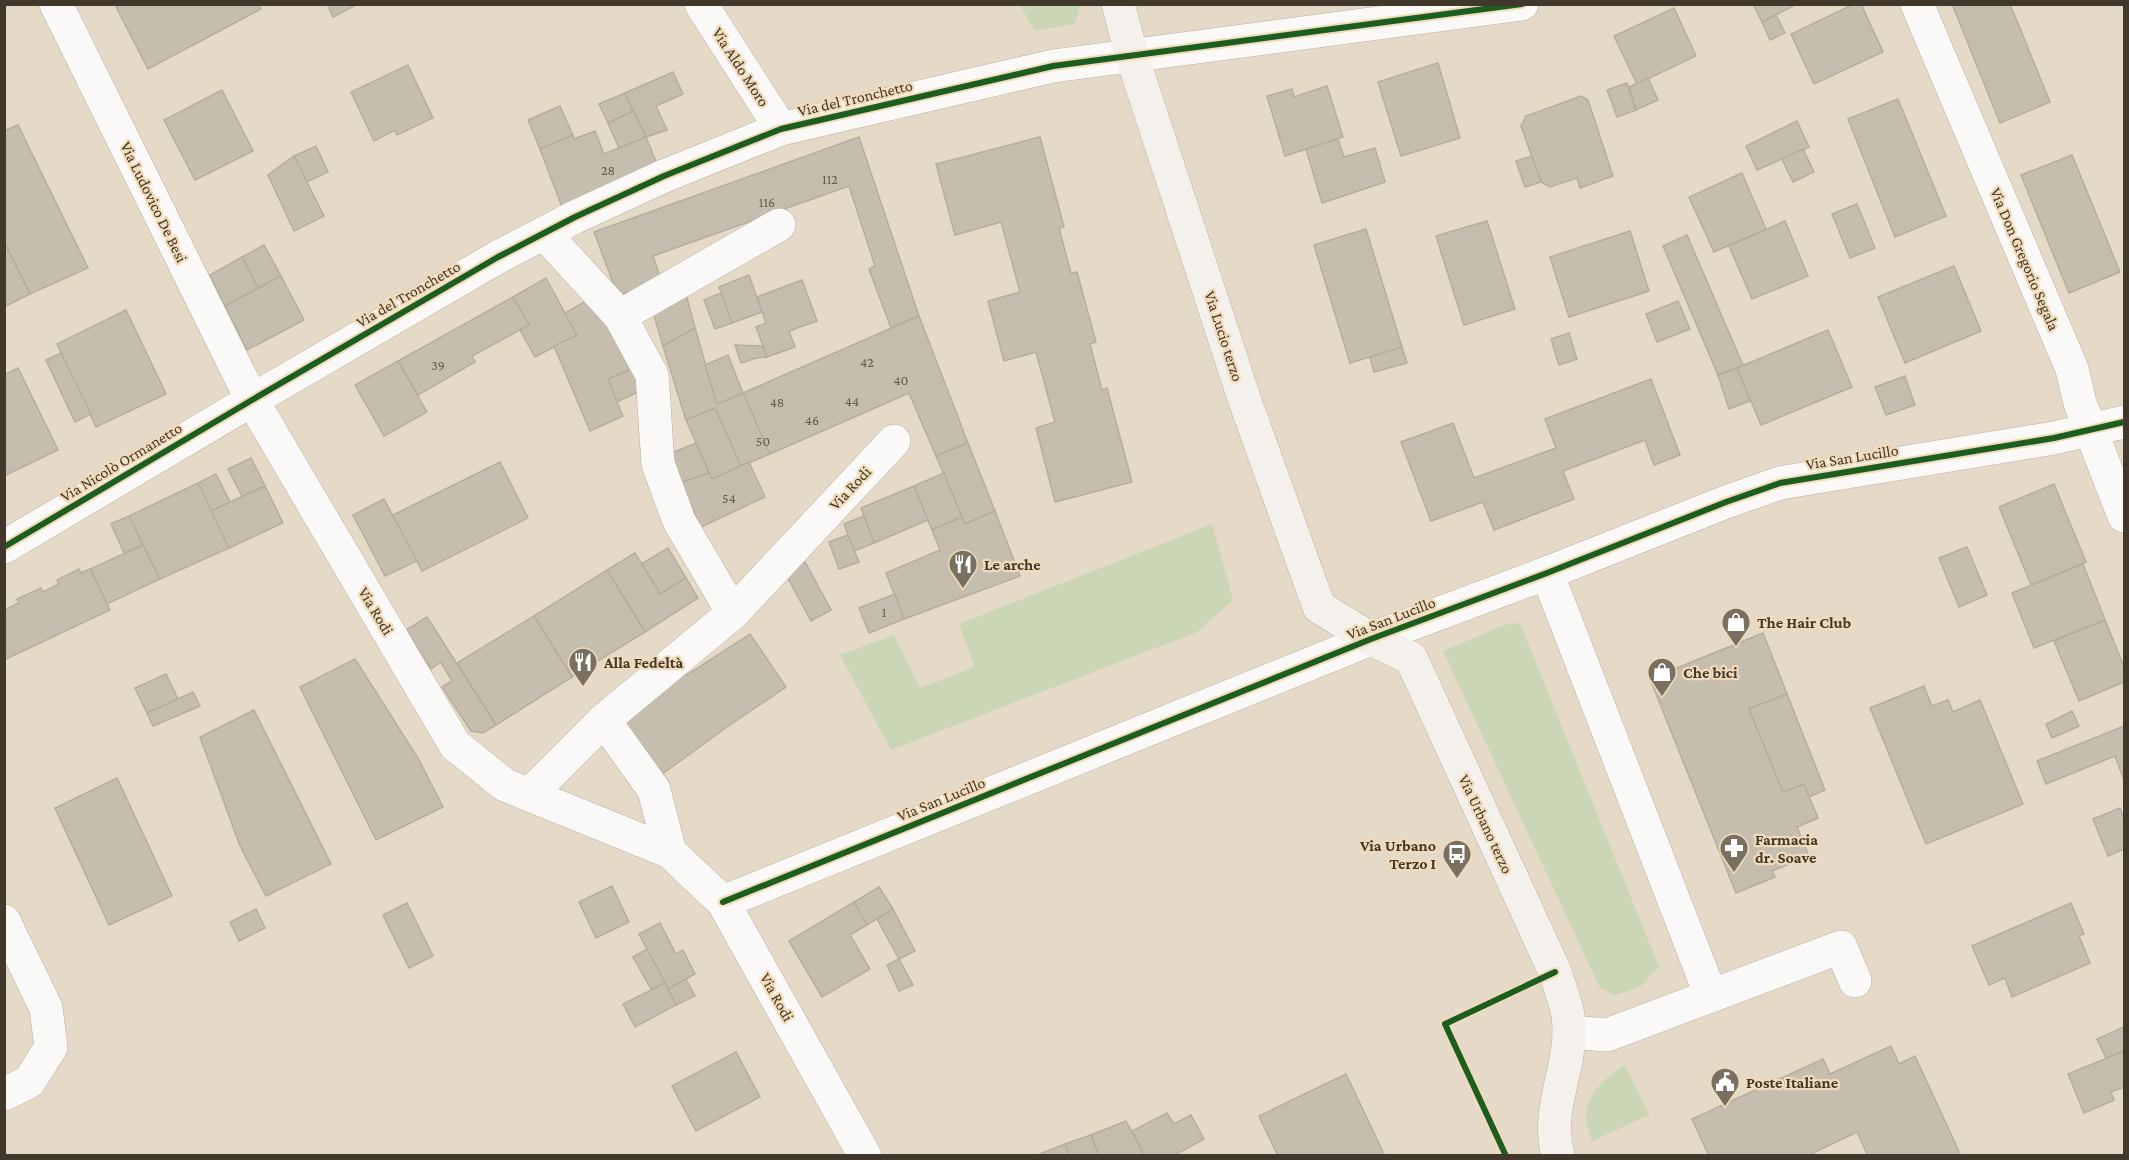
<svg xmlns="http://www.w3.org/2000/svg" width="2129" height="1160" viewBox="0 0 2129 1160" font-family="'Crimson Pro',serif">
  <rect width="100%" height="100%" fill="#e5d9c7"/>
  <g fill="#cad6b6">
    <polygon points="1020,5 1080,5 1075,24 1035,31"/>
    <polygon points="1212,524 1233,600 1197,632 891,750 840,655 894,635 920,688 975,667 959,624"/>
    <polygon points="1520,623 1659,967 1640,987 1615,995 1600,988 1443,651 1504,625"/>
    <path d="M 1625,1065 L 1649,1115 L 1592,1141 C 1590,1134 1586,1125 1586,1117 C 1588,1092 1606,1077 1625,1065 Z"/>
  </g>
  <g fill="#c5beaf" stroke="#b5ae9e" stroke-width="1.5">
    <polygon points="121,4 258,4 261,9 148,69 116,7"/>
    <polygon points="327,4 358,4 333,17"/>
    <polygon points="1753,4 1797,4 1762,22"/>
    <polygon points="1854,4 1861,4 1883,52 1814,84 1791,34"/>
    <polygon points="1952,4 2010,4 2050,102 2000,123"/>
    <polygon points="1674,8 1696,56 1637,84 1614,36"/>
    <polygon points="1776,15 1785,33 1770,40 1762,22"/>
    <polygon points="1438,63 1460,138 1401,156 1378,82"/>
    <polygon points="408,65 433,118 397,135 395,130 374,141 351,92"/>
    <polygon points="673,72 683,94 656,106 667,130 646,137 625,93"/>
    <polygon points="1648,78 1658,100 1636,110 1629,87"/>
    <polygon points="1627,83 1636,110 1617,117 1607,90"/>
    <polygon points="1327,86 1343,137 1285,156 1267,96 1292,89 1294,97"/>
    <polygon points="222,90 253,151 195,180 164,120"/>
    <polygon points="625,93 633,111 608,123 599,104"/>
    <polygon points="1581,96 1588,100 1613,176 1580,188 1577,178 1550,187 1541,182 1521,126 1526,116"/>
    <polygon points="1898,99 1946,216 1895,237 1848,119"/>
    <polygon points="560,106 573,135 540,149 528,120"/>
    <polygon points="633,111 646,137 619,148 608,123"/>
    <polygon points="1797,121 1809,147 1757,170 1746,146"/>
    <polygon points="18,125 88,268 30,294 4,242 4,131"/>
    <polygon points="595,131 604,154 646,137 659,169 562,207 540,149 573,135 574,139"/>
    <polygon points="859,137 919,316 891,328 869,269 875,266 849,186 653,256 661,280 618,296 594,232"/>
    <polygon points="1040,137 1064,227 1059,228 1071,273 1077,272 1096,342 1090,344 1102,390 1107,388 1132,482 1055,502 1036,428 1055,422 1036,352 1004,361 988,301 1020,292 1001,222 955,235 936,164"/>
    <polygon points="1338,139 1344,157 1375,148 1385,182 1322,203 1306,149"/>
    <polygon points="316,146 328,172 307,182 294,156"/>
    <polygon points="1803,149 1814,172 1793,182 1782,159"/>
    <polygon points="2072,155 2120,272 2069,293 2021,175"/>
    <polygon points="294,156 324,216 294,231 268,175"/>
    <polygon points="1532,156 1541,182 1525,187 1516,161"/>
    <polygon points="1742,173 1766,229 1714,252 1689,197"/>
    <polygon points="1857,204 1875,248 1850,258 1832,214"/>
    <polygon points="1487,221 1515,309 1464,325 1436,236"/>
    <polygon points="1785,221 1808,276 1752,299 1729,246"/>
    <polygon points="1366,229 1402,347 1350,363 1314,245"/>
    <polygon points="1630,231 1649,291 1569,317 1550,257"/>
    <polygon points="1687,235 1743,365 1718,375 1663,246"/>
    <polygon points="4,242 30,294 4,307"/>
    <polygon points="264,245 281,276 258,288 242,257"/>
    <polygon points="242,257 258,288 225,306 210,275"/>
    <polygon points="1954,266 1981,331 1905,363 1878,297"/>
    <polygon points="749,275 762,312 732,323 719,287"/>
    <polygon points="281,276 304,320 247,350 225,306"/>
    <polygon points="546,278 577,335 535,357 520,330 529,325 513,297"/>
    <polygon points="802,280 817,321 789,331 795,347 767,357 756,327 766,323 757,297"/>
    <polygon points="721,293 732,323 715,329 704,300"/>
    <polygon points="686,294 695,328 663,346 653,312"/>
    <polygon points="513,297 529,325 472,356 475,362 418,395 398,361"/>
    <polygon points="586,301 617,335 633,368 608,379 623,416 590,431 554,346 577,335 565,313"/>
    <polygon points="1678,301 1690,329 1657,342 1646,314"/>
    <polygon points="126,310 166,394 96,427 57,344"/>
    <polygon points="919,316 968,443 936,456 909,393 770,454 743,393"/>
    <polygon points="695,328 717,404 743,393 770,454 741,466 715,408 686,420 663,346"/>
    <polygon points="1828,330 1852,387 1761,425 1737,368"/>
    <polygon points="1569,333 1577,359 1559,365 1551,339"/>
    <polygon points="735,345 762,346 767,357 756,358 741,363"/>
    <polygon points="1402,347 1407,363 1374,372 1370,357"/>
    <polygon points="61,353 91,414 75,422 46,360"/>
    <polygon points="728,355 743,393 717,404 705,365"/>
    <polygon points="398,361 427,412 384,436 355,385"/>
    <polygon points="18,368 58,450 4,476 4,375"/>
    <polygon points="634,368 642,390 617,402 608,379"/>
    <polygon points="1737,368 1750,401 1729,409 1718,375"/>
    <polygon points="1905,376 1915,405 1886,415 1875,387"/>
    <polygon points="1651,379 1680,455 1654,465 1645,440 1563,471 1574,499 1494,530 1483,502 1431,521 1401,442 1453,423 1474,478 1556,448 1545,419"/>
    <polygon points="715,408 741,466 712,479 686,420"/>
    <polygon points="696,443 709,473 680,483 667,455"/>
    <polygon points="968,443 995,511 965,524 936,456"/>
    <polygon points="251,458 265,486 242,496 228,469"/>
    <polygon points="500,462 528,518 422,571 393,515"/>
    <polygon points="749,462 765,497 701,527 680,483 709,473 712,479"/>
    <polygon points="944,473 962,517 932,530 914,486"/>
    <polygon points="216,474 230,502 211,511 198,483"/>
    <polygon points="198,483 229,548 160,579 129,516"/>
    <polygon points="2054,484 2086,562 2031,585 1999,507"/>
    <polygon points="265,486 283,523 229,548 211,511"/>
    <polygon points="914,486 928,520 874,543 861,508"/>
    <polygon points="384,499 417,561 385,576 353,515"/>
    <polygon points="995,511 1020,576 904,619 886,573 940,550 932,530 962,517 965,524"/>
    <polygon points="129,516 143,545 124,553 111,524"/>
    <polygon points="864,516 874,543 854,551 844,524"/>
    <polygon points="848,535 859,562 839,569 829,542"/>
    <polygon points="143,545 160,579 107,604 90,569"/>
    <polygon points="1967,547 1987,595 1959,607 1939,558"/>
    <polygon points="668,548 686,578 660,594 641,564"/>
    <polygon points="635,553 660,594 686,578 698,598 645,632 607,570"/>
    <polygon points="803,558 831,610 811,621 783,569"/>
    <polygon points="2083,564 2105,620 2034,648 2012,593"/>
    <polygon points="79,569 81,573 90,569 110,610 4,660 4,610 19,603 17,599 41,588 43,592 59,584 57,580"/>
    <polygon points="607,570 645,632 572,677 534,616"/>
    <polygon points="895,594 904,619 869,633 859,608"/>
    <polygon points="534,616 572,677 496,725 457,663"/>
    <polygon points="427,617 496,725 483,733 471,731 442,687 452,681 441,662 431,669 406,630"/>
    <polygon points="2105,620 2124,667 2124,682 2079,701 2054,641"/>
    <polygon points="1763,633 1787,694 1749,709 1783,792 1804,784 1818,818 1797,827 1809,856 1772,871 1775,877 1736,893 1650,679"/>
    <polygon points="750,634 786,687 727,727 658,777 615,716 682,669 687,675"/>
    <polygon points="355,659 418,758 443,807 376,840 300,687"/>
    <polygon points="166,674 178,699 147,713 135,688"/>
    <polygon points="1924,686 1932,706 1948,700 1953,712 1980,700 2023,804 1926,844 1870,708"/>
    <polygon points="193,692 200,706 153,726 147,713"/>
    <polygon points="1787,694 1825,790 1809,797 1804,784 1783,792 1749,709"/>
    <polygon points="254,710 331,864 266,896 240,846 200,737"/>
    <polygon points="2072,711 2079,726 2052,738 2046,724"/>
    <polygon points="2124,726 2124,780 2115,756 2046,784 2037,761"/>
    <polygon points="117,778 172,896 109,925 55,808"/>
    <polygon points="2120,808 2124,819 2124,849 2108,856 2093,819"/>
    <polygon points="612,886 629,922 596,938 579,902"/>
    <polygon points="879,887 893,909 867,925 854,902"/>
    <polygon points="854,902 867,925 850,935 870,969 822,997 789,941"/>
    <polygon points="407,903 433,956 409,968 383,915"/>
    <polygon points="2071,903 2084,934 2079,936 2090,963 2012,997 2005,978 1989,985 1972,946"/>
    <polygon points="256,909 265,928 239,941 230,922"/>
    <polygon points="893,909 915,951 899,959 877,919"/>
    <polygon points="660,923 676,954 683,950 695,974 668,989 639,934"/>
    <polygon points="647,949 665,983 651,989 633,957"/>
    <polygon points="899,959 913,985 899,991 887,965"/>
    <polygon points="686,979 695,996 676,1005 668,989"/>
    <polygon points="665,983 676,1005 635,1027 623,1004"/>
    <polygon points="2124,1027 2124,1051 2106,1058 2097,1039"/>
    <polygon points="1891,1046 1899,1064 1915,1056 1961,1156 1868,1156 1857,1132 1807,1156 1709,1156 1692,1119 1823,1059 1830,1074"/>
    <polygon points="2124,1051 2124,1087 2111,1092 2114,1100 2084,1113 2068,1074"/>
    <polygon points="736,1052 760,1097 696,1131 672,1086"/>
    <polygon points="1346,1074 1385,1156 1278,1156 1259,1116"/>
    <polygon points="1167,1113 1174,1124 1191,1115 1204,1139 1173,1156 1145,1156 1132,1131"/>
    <polygon points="1126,1121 1145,1156 1099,1156 1091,1135"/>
    <polygon points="1091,1135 1099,1156 1070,1156 1065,1144"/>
    <polygon points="1065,1144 1070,1156 1035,1156"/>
  </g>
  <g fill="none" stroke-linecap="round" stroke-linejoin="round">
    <g stroke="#bbb1a3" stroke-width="34">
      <g id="street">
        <polyline points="56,4 252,400 455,745 505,785 670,852 723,902 865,1156"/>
        <polyline points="701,4 781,129"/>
        <polyline points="1917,4 2072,369 2080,403 2124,516"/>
        <polyline points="544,233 620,316 652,375 658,464 679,521 733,613"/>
        <polyline points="620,316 779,225"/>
        <polyline points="4,547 252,400 498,257 575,217 664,176 781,129 1053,66 1522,4"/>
        <polyline points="1547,573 1711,996"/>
        <polyline points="604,720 654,790 670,852"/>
        <polyline points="529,795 604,720 733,613 894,441"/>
        <polyline points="723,902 1371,639 1547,573 1726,502 1780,483 2054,438 2124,422"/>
        <polyline points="4,921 46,1008 51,1047 29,1082 4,1094"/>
        <polyline points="1569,1032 1607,1035 1841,947 1855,981"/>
      </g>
    </g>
    <g stroke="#bbb1a3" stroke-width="34">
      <path id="secondary" d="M 1118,4 L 1132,56 L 1245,401 L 1319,607 L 1371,639 L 1411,658 L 1555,972 C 1561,991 1570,1011 1569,1031 C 1569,1076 1546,1108 1558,1156"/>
    </g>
    <use href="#street" stroke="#fbf9f7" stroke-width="33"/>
    <use href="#secondary" stroke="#f4f1ec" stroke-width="33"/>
    <g stroke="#f2dbba" stroke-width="10">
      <g id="cycleway">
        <polyline points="4,547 252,400 498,257 575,217 664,176 781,129 1053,66 1522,4"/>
        <polyline points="723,902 1371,639 1547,573 1726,502 1780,483 2054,438 2124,422"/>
        <polyline points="1506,1156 1445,1024 1555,972"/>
      </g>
    </g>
    <use href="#cycleway" stroke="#1b5e20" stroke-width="6"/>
  </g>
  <defs>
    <g id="restaurant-pin" transform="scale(1.5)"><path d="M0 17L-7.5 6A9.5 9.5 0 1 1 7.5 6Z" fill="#7a7062" stroke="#f2dbba"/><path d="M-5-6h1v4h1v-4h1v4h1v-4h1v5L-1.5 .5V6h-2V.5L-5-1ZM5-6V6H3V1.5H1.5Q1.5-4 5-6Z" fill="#fff"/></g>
    <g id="shop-pin" transform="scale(1.5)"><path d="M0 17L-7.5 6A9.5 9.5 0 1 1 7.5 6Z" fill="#7a7062" stroke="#f2dbba"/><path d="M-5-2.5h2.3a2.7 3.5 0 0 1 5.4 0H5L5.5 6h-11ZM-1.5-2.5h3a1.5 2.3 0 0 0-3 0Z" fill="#fff"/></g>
    <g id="pharmacy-pin" transform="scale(1.5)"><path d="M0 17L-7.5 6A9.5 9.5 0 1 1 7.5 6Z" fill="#7a7062" stroke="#f2dbba"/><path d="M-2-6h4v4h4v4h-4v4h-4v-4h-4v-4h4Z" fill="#fff"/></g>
    <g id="bus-pin" transform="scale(1.5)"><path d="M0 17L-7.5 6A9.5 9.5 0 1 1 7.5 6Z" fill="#7a7062" stroke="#f2dbba"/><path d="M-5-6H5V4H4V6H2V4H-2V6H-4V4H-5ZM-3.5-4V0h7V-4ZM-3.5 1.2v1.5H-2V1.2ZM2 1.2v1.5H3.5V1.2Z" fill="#fff"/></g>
    <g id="civic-pin" transform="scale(1.5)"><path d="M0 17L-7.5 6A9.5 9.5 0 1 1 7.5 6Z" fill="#7a7062" stroke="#f2dbba"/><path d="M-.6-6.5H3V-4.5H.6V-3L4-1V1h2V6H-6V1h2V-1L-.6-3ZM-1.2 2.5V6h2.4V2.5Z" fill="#fff"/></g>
  </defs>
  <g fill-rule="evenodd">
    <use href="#restaurant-pin" x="963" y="564"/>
    <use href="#shop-pin" x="1736" y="622"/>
    <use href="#restaurant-pin" x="583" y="662"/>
    <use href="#shop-pin" x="1662" y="672"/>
    <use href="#pharmacy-pin" x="1734" y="848"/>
    <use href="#bus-pin" x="1457" y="854"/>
    <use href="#civic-pin" x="1725" y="1082"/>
  </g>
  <g text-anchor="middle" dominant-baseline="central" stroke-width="4.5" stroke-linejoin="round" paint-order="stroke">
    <g font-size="14" fill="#625a4c">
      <text x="608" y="170">28</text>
      <text x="830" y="179">112</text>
      <text x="767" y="202">116</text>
      <text x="867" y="362">42</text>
      <text x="438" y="365">39</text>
      <text x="901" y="380">40</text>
      <text x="852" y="401">44</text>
      <text x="777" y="402">48</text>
      <text x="812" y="420">46</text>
      <text x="763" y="441">50</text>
      <text x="729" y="498">54</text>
      <text x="884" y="612">1</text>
    </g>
    <g font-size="16" fill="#41382b" stroke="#f2dbba">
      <text transform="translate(741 67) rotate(57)">Via Aldo Moro</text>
      <text transform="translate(855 98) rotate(-13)">Via del Tronchetto</text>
      <text transform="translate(154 202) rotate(64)">Via Ludovico De Besi</text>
      <text transform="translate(2025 259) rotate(67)">Via Don Gregorio Segala</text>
      <text transform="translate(408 294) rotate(-30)">Via del Tronchetto</text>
      <text transform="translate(1224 336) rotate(72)">Via Lucio terzo</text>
      <text transform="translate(1852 457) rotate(-9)">Via San Lucillo</text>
      <text transform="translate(121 462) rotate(-31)">Via Nicolò Ormanetto</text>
      <text transform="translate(850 488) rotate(-47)">Via Rodi</text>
      <text transform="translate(376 611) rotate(59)">Via Rodi</text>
      <text transform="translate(1391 618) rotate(-21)">Via San Lucillo</text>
      <text transform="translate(941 799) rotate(-22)">Via San Lucillo</text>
      <text transform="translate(1486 824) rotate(65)">Via Urbano terzo</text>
      <text transform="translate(777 997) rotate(61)">Via Rodi</text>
    </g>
    <g font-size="16" font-weight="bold" fill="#41382b" stroke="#f2dbba" text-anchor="start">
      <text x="984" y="564">Le arche</text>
      <text x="1757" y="622">The Hair Club</text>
      <text x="604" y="662">Alla Fedeltà</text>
      <text x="1683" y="672">Che bici</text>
      <text x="1755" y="839">Farmacia<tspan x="1755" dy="18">dr. Soave</tspan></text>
      <text x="1436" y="845" text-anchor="end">Via Urbano<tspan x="1436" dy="18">Terzo I</tspan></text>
      <text x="1746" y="1082">Poste Italiane</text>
    </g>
  </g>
  <rect width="2129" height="1160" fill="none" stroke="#41382b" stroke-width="12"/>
</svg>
